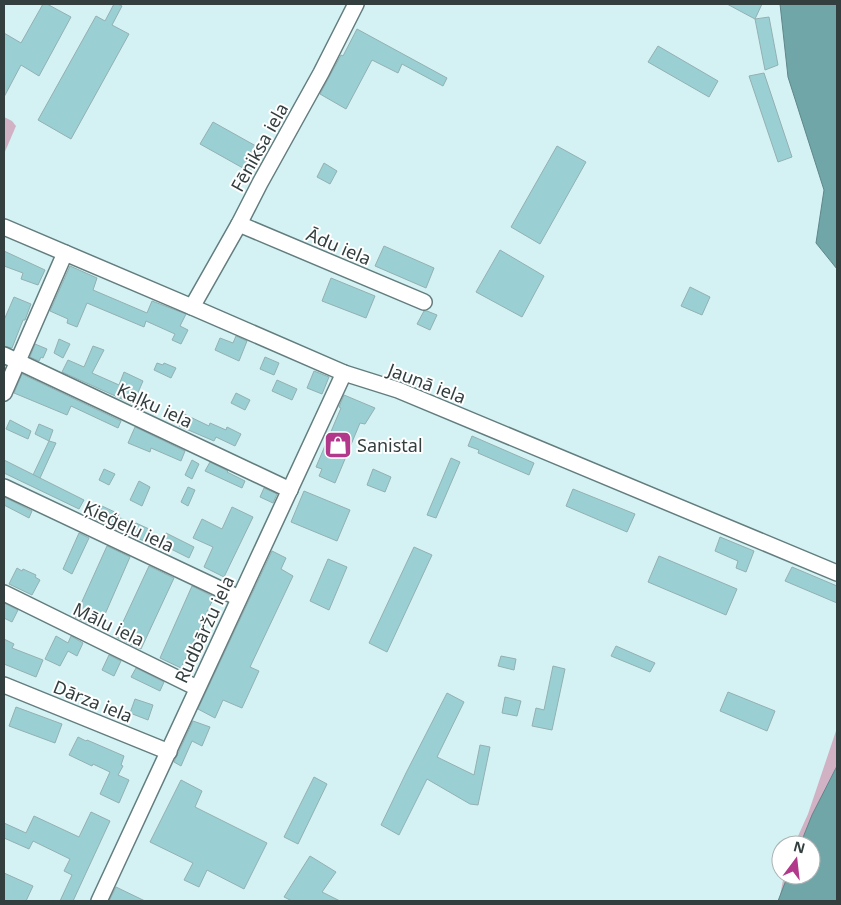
<svg xmlns="http://www.w3.org/2000/svg" width="841" height="905" viewBox="0 0 841 905" font-family="'Noto Sans',sans-serif">
  <rect width="100%" height="100%" fill="#d4f2f3"/>
  <g fill="#d1b1c4">
    <polygon points="4,117 12,121 16,126 4,154"/>
    <polygon points="837,728 837,901 779,901 784,875 811,875 811,845 794,845 808,814"/>
  </g>
  <g fill="#71a6a9" stroke="#5e8789">
    <polygon points="780,4 837,4 837,269 816,243 824,190 788,77"/>
    <polygon points="837,766 837,901 778,901 788,875 811,875 811,845 800,845 812,815"/>
  </g>
  <g fill="#9ad0d3" stroke="#94b0b1">
    <polygon points="43,4 47,4 71,17 39,76 21,65 4,97 4,33 21,43"/>
    <polygon points="114,4 118,4 122,6 112,25 129,34 71,139 38,120 96,16 105,21"/>
    <polygon points="727,4 762,4 755,19"/>
    <polygon points="769,17 778,65 765,70 755,19"/>
    <polygon points="357,29 447,78 443,86 402,64 398,73 372,60 346,109 320,94 341,55 343,56"/>
    <polygon points="658,46 718,81 709,97 648,62"/>
    <polygon points="764,73 792,157 778,162 749,76"/>
    <polygon points="213,122 263,150 250,172 200,144"/>
    <polygon points="557,146 586,162 540,244 511,227"/>
    <polygon points="324,163 337,171 330,184 317,177"/>
    <polygon points="384,246 434,268 426,288 375,266"/>
    <polygon points="500,250 544,276 522,317 476,292"/>
    <polygon points="4,251 45,270 38,285 21,279 23,273 4,266"/>
    <polygon points="70,266 97,278 93,290 147,313 152,301 186,314 180,326 188,330 181,344 172,340 175,334 146,321 144,327 87,303 77,327 67,323 68,319 50,311"/>
    <polygon points="331,278 375,296 366,318 322,301"/>
    <polygon points="690,287 710,297 702,315 681,306"/>
    <polygon points="14,297 31,304 25,320 23,320 12,348 4,346 4,320"/>
    <polygon points="424,311 427,311 437,315 430,330 417,324"/>
    <polygon points="236,336 247,341 239,361 215,350 220,338 233,343"/>
    <polygon points="59,339 70,344 63,358 54,353"/>
    <polygon points="35,344 47,349 43,358 41,357 39,361 30,357"/>
    <polygon points="93,346 104,350 92,373 119,385 124,372 143,381 133,404 62,372 68,360 84,367"/>
    <polygon points="265,357 279,363 274,375 260,369"/>
    <polygon points="157,363 163,365 164,363 176,368 171,378 154,370"/>
    <polygon points="314,371 329,377 322,394 307,388"/>
    <polygon points="22,374 121,421 118,428 71,406 67,415 14,393"/>
    <polygon points="277,380 297,389 292,400 272,391"/>
    <polygon points="236,393 250,400 245,410 231,403"/>
    <polygon points="344,395 375,408 365,424 360,423 335,483 319,476 322,469 316,467 341,408 339,407"/>
    <polygon points="184,414 209,426 210,423 226,430 227,427 241,434 235,446 216,437 214,441 179,426"/>
    <polygon points="10,420 31,431 28,439 6,429"/>
    <polygon points="39,424 53,430 49,441 35,434"/>
    <polygon points="135,427 185,451 181,461 151,448 150,452 128,443"/>
    <polygon points="472,436 534,463 529,475 478,453 479,450 468,446"/>
    <polygon points="49,441 56,443 40,478 33,475"/>
    <polygon points="451,458 460,462 436,518 427,515"/>
    <polygon points="4,460 84,500 79,509 4,473"/>
    <polygon points="192,460 199,464 192,479 185,475"/>
    <polygon points="210,462 228,471 227,472 245,481 242,488 205,471"/>
    <polygon points="104,469 115,474 109,485 99,480"/>
    <polygon points="373,469 391,477 385,492 367,485"/>
    <polygon points="139,481 150,487 142,506 130,500"/>
    <polygon points="188,487 195,490 188,506 181,502"/>
    <polygon points="264,488 277,494 273,503 260,497"/>
    <polygon points="573,489 635,514 627,532 566,506"/>
    <polygon points="304,491 350,510 337,541 291,522"/>
    <polygon points="4,497 32,511 29,518 4,505"/>
    <polygon points="102,506 119,514 118,517 135,524 136,523 149,529 144,541 96,519"/>
    <polygon points="232,507 253,517 224,577 204,567 213,547 193,538 202,519 222,529"/>
    <polygon points="79,533 89,538 72,574 63,569"/>
    <polygon points="166,533 194,547 189,558 161,544"/>
    <polygon points="720,537 754,551 746,572 736,568 738,561 715,551"/>
    <polygon points="107,546 130,557 99,628 75,617"/>
    <polygon points="414,547 432,555 387,652 369,643"/>
    <polygon points="272,551 286,558 281,569 293,576 250,667 259,671 242,708 223,700 215,718 198,709"/>
    <polygon points="659,556 737,589 726,615 648,582"/>
    <polygon points="328,559 347,567 329,610 310,601"/>
    <polygon points="149,566 174,578 141,649 116,637"/>
    <polygon points="792,567 837,586 837,603 785,581"/>
    <polygon points="17,568 22,571 23,569 36,575 35,577 40,580 32,595 9,584"/>
    <polygon points="192,586 214,597 181,668 160,658"/>
    <polygon points="4,603 18,610 12,622 4,618"/>
    <polygon points="56,636 68,643 71,636 83,643 77,656 68,651 60,666 45,659"/>
    <polygon points="4,639 14,644 12,648 43,660 36,677 4,664"/>
    <polygon points="616,646 655,663 650,672 611,656"/>
    <polygon points="109,655 121,661 114,676 102,670"/>
    <polygon points="501,656 516,659 514,670 498,666"/>
    <polygon points="553,666 565,669 552,730 532,726 536,708 544,710"/>
    <polygon points="136,668 164,682 160,691 131,677"/>
    <polygon points="728,692 775,711 767,731 720,711"/>
    <polygon points="447,693 464,702 437,757 474,775 480,745 490,747 478,805 470,804 427,779 399,835 381,825 406,773"/>
    <polygon points="505,697 521,701 517,716 502,713"/>
    <polygon points="135,699 153,705 148,720 130,713"/>
    <polygon points="16,707 62,724 55,743 9,726"/>
    <polygon points="193,721 210,727 202,746 192,741 181,766 174,762"/>
    <polygon points="78,737 86,741 87,740 124,756 121,765 123,766 118,775 129,780 119,803 100,794 110,772 93,764 92,766 69,755"/>
    <polygon points="314,777 327,784 298,844 284,837"/>
    <polygon points="181,780 202,791 195,807 267,843 244,889 207,870 199,887 184,880 193,863 150,842"/>
    <polygon points="91,812 110,821 73,901 60,901 72,875 64,871 70,859 33,841 29,849 4,838 4,823 26,833 34,816 79,837"/>
    <polygon points="310,856 336,872 322,892 340,901 292,901 284,897"/>
    <polygon points="4,873 33,886 26,901 4,901"/>
    <polygon points="116,887 145,901 109,901"/>
  </g>
  <g fill="none" stroke-linecap="round" stroke-linejoin="round">
    <g stroke="#637d7f" stroke-width="18">
      <g id="minor">
        <polyline points="239,224 424,302"/>
        <polyline points="4,227 192,307 344,373 398,390 837,573"/>
        <polyline points="192,307 239,224 260,183 321,73 356,4"/>
        <polyline points="4,355 290,490"/>
        <polyline points="4,393 65,253"/>
        <polyline points="4,487 239,598"/>
        <polyline points="4,593 197,688"/>
        <polyline points="4,685 169,752"/>
        <polyline points="99,901 344,373"/>
      </g>
    </g>
    <use href="#minor" stroke="#fff" stroke-width="15"/>
  </g>
  <defs>
    <g id="shop-square" transform="scale(1.4375)"><rect x="-9" y="-9" width="18" height="18" rx="4" fill="#b1388b" stroke="#fff"/><path d="M-5-2.5h2.3a2.7 3.5 0 0 1 5.4 0H5L5.5 6h-11ZM-1.5-2.5h3a1.5 2.3 0 0 0-3 0Z" fill="#fff"/></g>
  </defs>
  <g fill-rule="evenodd">
    <use href="#shop-square" x="338" y="445"/>
  </g>
  <g text-anchor="middle" dominant-baseline="central" stroke-width="4" stroke-linejoin="round" paint-order="stroke">
    <g font-size="18" fill="#333e3f" stroke="#fff">
      <text transform="translate(259 147) rotate(-61)">Fēniksa iela</text>
      <text transform="translate(339 246) rotate(23)">Ādu iela</text>
      <text transform="translate(427 383) rotate(21)">Jaunā iela</text>
      <text transform="translate(155 405) rotate(25)">Kaļķu iela</text>
      <text transform="translate(129 526) rotate(25)">Ķieģeļu iela</text>
      <text transform="translate(109 624) rotate(26)">Mālu iela</text>
      <text transform="translate(204 629) rotate(-65)">Rudbāržu iela</text>
      <text transform="translate(93 701) rotate(22)">Dārza iela</text>
    </g>
    <g font-size="18" fill="#333e3f" stroke="#fff" text-anchor="start">
      <text x="357" y="445">Sanistal</text>
    </g>
  </g>
  <rect width="841" height="905" fill="none" stroke="#333e3f" stroke-width="10"/>
  <g transform="translate(796 860) rotate(15)"><circle r="24" fill="#ffffff" stroke="#adb2b2"/>
  <path d="M0-4L9 19L0 12L-9 19Z" fill="#b1388b"/>
  <text y="-8" font-size="14" font-weight="bold" text-anchor="middle" fill="#333e3f">N</text>
  </g>
</svg>
